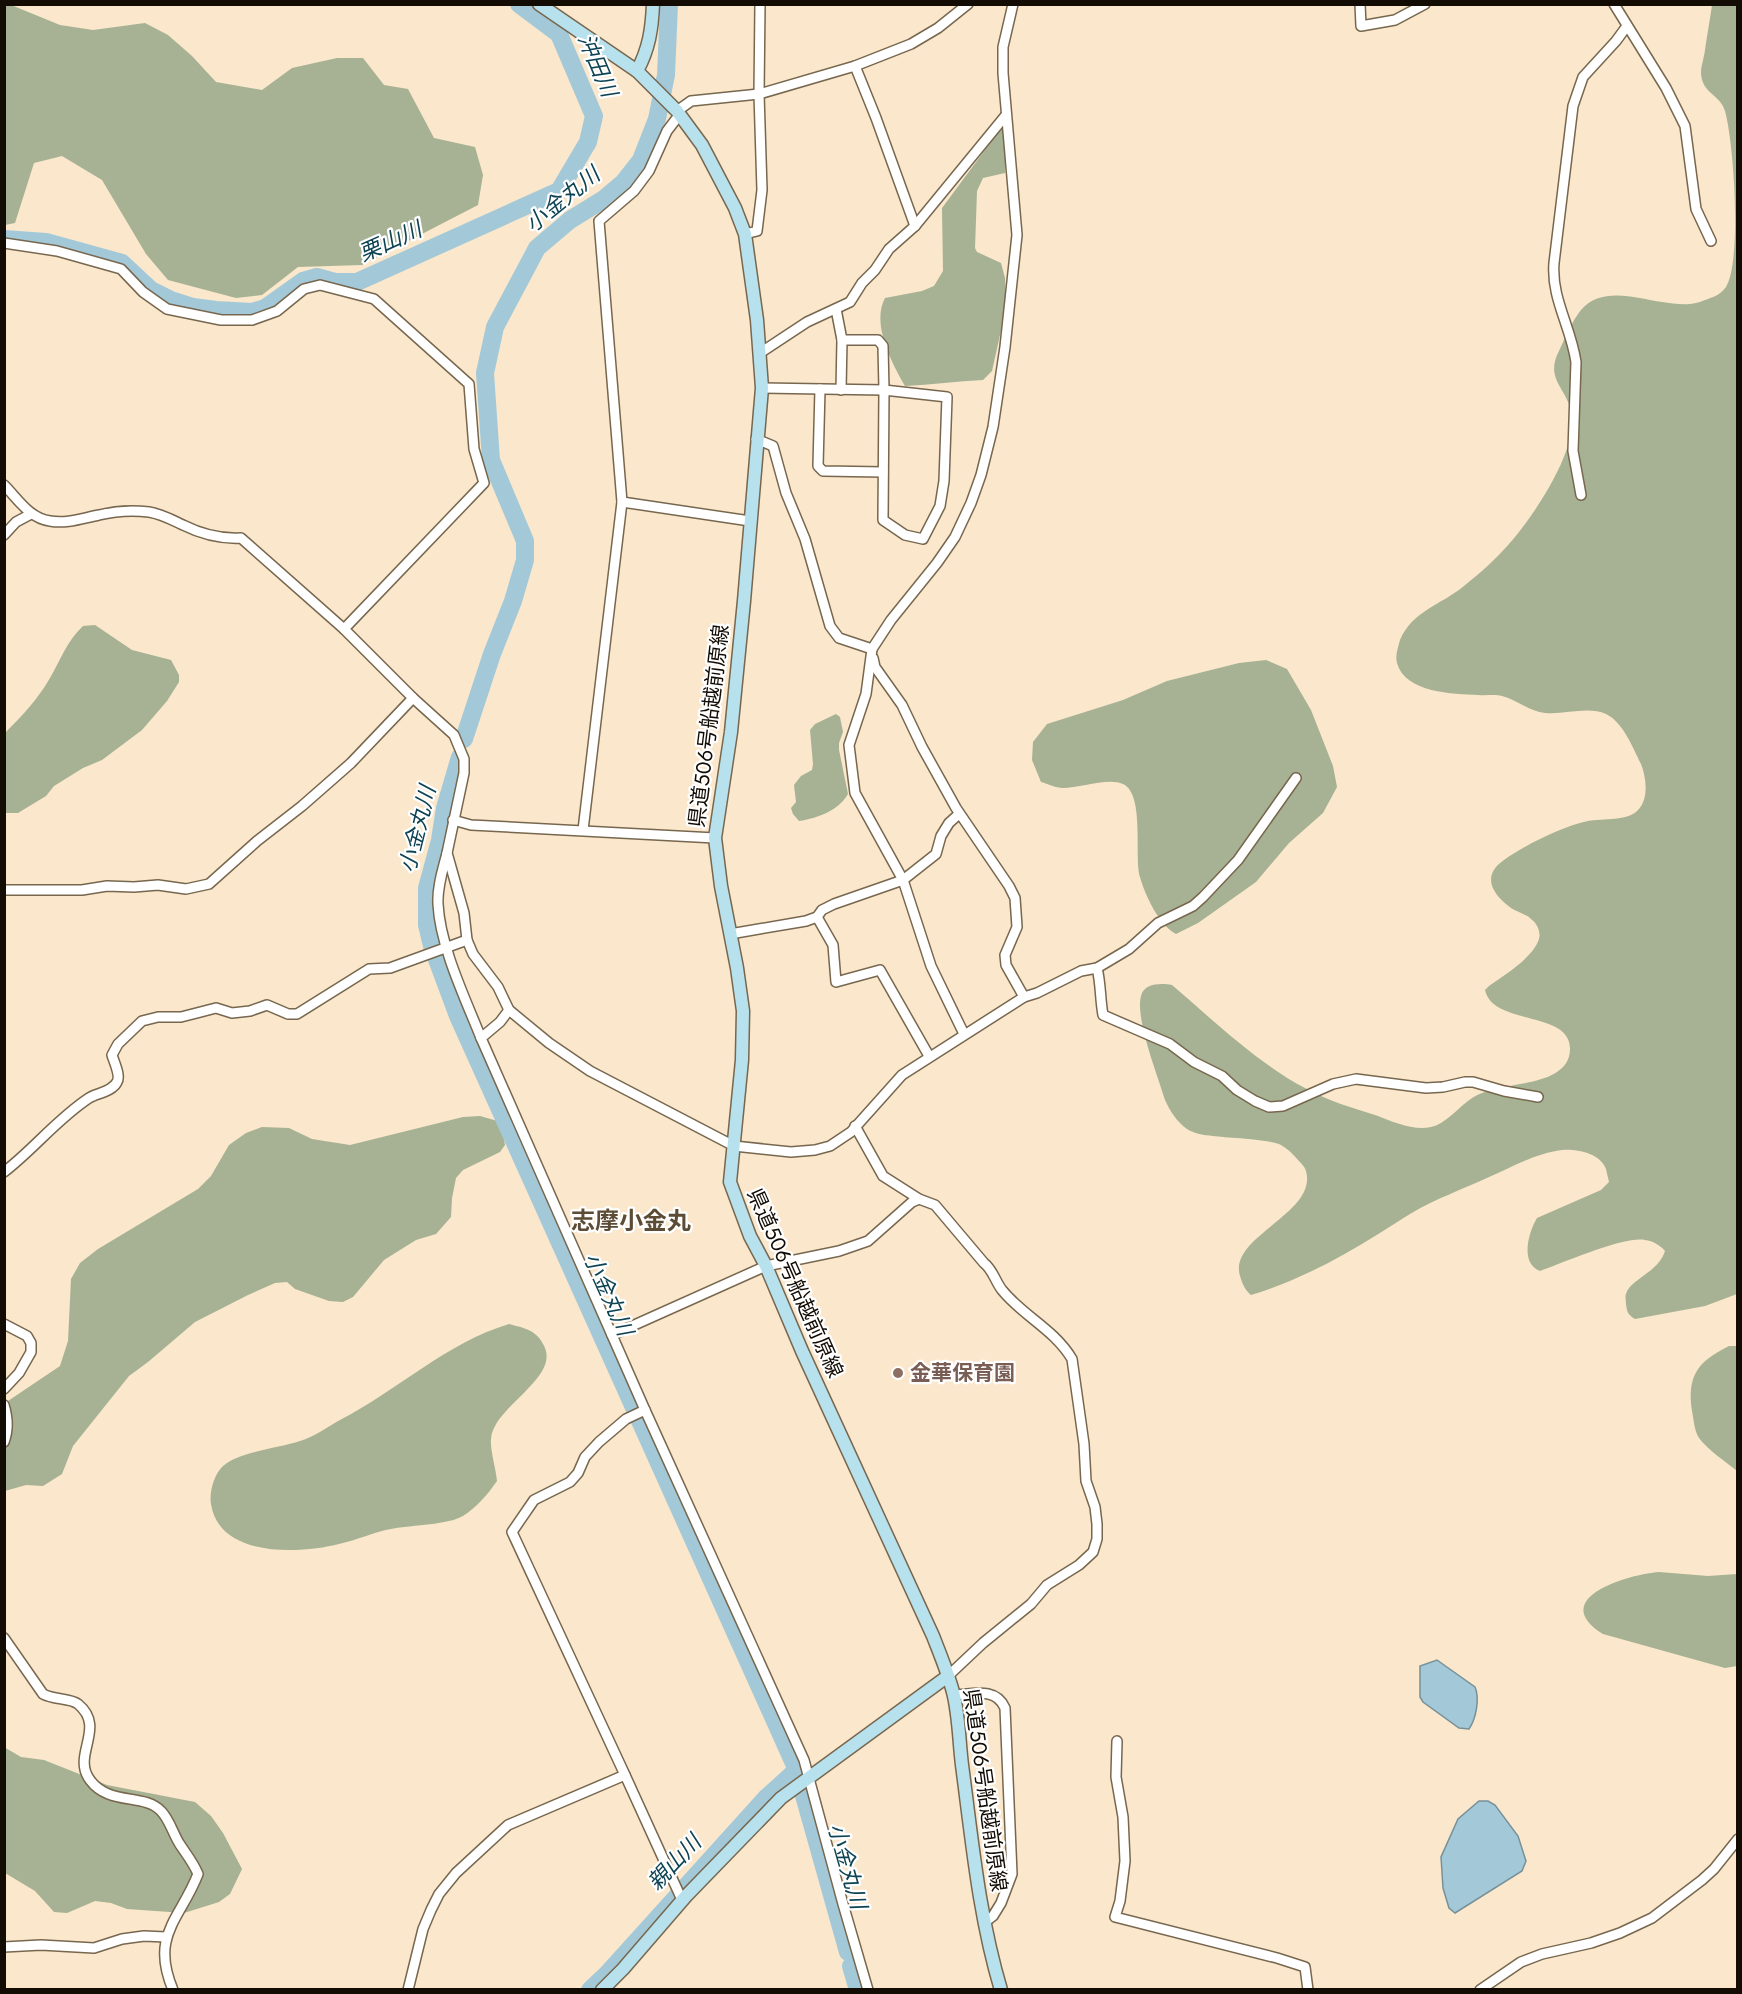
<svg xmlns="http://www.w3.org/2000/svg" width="1742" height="1994" viewBox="0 0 1742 1994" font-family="Jost,'Noto Sans JP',sans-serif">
  <rect width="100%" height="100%" fill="#fae7cc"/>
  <g fill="#a6b293">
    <polygon points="4,5 11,5 60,25 93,30 145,23 168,35 192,56 216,82 262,90 292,68 337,58 363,58 384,85 408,89 434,138 475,147 483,175 478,205 362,265 298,267 262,295 236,298 168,280 146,254 102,180 62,156 34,163 15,223 5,225"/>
    <path d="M 1712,5 L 1737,5 L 1737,1294 L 1705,1306 L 1635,1319 C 1628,1315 1627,1312 1626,1304 C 1626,1302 1625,1295 1626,1294 C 1630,1279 1658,1273 1665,1251 C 1660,1245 1653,1241 1645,1240 C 1624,1236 1563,1263 1540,1271 C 1520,1264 1528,1233 1537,1218 L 1601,1190 L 1609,1182 C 1608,1178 1607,1173 1606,1169 C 1600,1153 1577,1149 1562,1150 C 1536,1153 1512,1167 1489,1177 C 1463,1189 1435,1199 1410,1214 C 1398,1221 1387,1229 1375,1236 C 1337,1260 1294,1282 1251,1295 C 1245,1290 1242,1283 1240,1276 C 1228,1236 1318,1214 1306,1171 C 1305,1167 1301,1163 1298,1160 C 1293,1154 1288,1149 1281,1145 C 1270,1139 1228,1138 1213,1136 C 1204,1135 1195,1134 1187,1129 C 1177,1122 1170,1111 1165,1100 C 1158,1076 1135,1019 1141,996 C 1144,983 1161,983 1172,985 C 1214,1021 1256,1062 1305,1088 C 1328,1101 1353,1108 1378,1116 C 1393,1122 1414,1131 1431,1127 C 1445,1124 1456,1110 1468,1101 C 1481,1091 1494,1089 1510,1086 C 1531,1082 1571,1078 1570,1048 C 1569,1010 1493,1026 1485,990 L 1489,986 C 1504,975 1533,958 1539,939 C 1541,932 1537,923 1531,919 C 1526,914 1517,912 1511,908 C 1492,894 1481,876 1504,860 C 1525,845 1563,826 1588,821 C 1603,818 1628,822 1639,809 C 1649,797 1646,777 1641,764 C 1633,748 1623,722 1606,714 C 1588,706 1564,715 1545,713 C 1529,711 1517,700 1502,696 C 1495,694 1486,696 1478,695 C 1454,694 1405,693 1397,663 C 1395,655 1398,648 1400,640 C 1412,611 1441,605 1464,586 C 1479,574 1496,559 1509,544 C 1533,517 1577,452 1572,415 C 1568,388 1544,380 1559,351 C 1565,338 1572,321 1581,310 C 1601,286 1636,298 1662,302 C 1675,304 1687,306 1700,302 C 1710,298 1720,296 1726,287 C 1742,261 1734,143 1725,111 C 1720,94 1702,94 1701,73 C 1701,66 1704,58 1705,50 C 1707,35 1710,20 1712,5 Z"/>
    <path d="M 1002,127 L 1006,130 L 1005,173 L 983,178 L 977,191 L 975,248 L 977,252 L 1001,263 L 1005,278 L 1006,308 L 992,371 L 983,380 C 957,381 931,385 905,386 C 892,363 871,324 885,298 L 922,291 L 934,286 L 943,271 L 942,208 Z"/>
    <path d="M 95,625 L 132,650 L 171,660 L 179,675 L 179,682 L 167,701 L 142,730 L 102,760 L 83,768 L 54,786 L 46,796 L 18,813 L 5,813 L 5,733 C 22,716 38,699 50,678 C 61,659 67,641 83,626 Z"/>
    <path d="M 1266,660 L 1287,669 L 1311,710 L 1333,766 L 1337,787 L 1323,813 L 1289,843 L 1256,882 L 1198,923 L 1176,934 C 1159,925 1145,895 1140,877 C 1134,856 1145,794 1123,784 C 1109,777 1079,788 1063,788 C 1056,788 1048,784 1041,782 L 1032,760 L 1033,742 L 1047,724 L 1123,700 L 1167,681 L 1239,663 Z"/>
    <path d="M 836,714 L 840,717 L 843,732 L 839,743 L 839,750 L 848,794 C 838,811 818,818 799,821 L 793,814 L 791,808 L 796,802 L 794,785 L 801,776 L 812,770 L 813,764 L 810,730 L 815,724 Z"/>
    <polygon points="480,1116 501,1122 505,1145 500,1152 463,1170 456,1178 452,1198 451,1217 436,1234 416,1240 384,1260 353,1297 343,1302 329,1301 295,1289 287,1282 275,1283 248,1295 195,1322 148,1362 129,1376 73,1446 62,1474 43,1486 26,1485 5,1491 5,1403 60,1366 68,1341 71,1279 80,1263 98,1249 198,1189 211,1176 229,1145 246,1133 262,1127 289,1128 312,1139 350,1145 463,1117"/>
    <path d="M 509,1324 C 524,1328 536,1330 543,1344 C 563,1377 493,1406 491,1439 C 490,1450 496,1469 497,1481 C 488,1494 477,1507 463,1516 C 448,1525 410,1525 391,1529 C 374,1532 357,1540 339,1544 C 300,1554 219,1558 211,1504 C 209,1493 214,1474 223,1466 C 239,1452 279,1448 300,1441 C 314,1437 327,1427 340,1420 C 398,1390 446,1343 509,1324 Z"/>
    <path d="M 1729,1346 L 1737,1346 L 1737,1471 C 1725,1461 1709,1451 1699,1438 C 1694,1430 1694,1420 1692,1411 C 1687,1376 1697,1362 1729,1346 Z"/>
    <path d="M 1659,1572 L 1708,1576 L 1737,1574 L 1737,1666 L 1725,1668 L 1603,1634 C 1546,1598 1630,1574 1659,1572 Z"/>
    <polygon points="4,1747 21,1757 44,1760 107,1785 195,1802 211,1816 223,1833 242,1869 230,1894 219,1902 184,1913 127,1909 111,1903 95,1901 67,1913 54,1912 35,1891 5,1873"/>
  </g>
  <g fill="#a3c9d8" stroke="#789098" stroke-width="1.5">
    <path d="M 1437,1660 L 1475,1687 C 1480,1698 1476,1719 1469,1729 L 1459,1728 L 1423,1702 L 1420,1697 L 1420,1666 Z"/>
    <polygon points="1479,1801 1488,1801 1495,1805 1518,1836 1526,1861 1522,1871 1455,1913 1449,1908 1443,1888 1441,1857 1458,1819"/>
  </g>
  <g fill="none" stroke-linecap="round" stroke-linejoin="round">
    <g stroke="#a3c9d8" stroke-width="18">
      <polyline points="4,239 46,242 122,263 151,290 171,300 193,307 216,310 252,312 265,308 303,281 317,277 335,282 357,282 559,191 588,142 594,116 559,34 519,4"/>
      <polyline points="464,739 492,654 513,601 525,560 525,541 491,460 485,373 495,327 537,248 570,220 604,199 623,183 641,160 657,119 666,75 669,4"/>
      <polyline points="460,757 445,808 440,840 427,888 427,925 432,946 458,1016 797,1770 766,1798 607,1974 590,1990"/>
      <polyline points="803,1792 848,1952"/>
      <polyline points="851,1966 858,1990"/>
    </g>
    <g stroke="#77674e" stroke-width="12">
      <g id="street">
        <polyline points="1360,4 1361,26 1395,20 1425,4"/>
        <polyline points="1614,4 1666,88 1685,126 1696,209 1711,241"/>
        <polyline points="855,66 876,118 915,226"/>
        <polyline points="677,111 691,101 759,94 855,66 911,44 938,28 968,4"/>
        <polyline points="745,234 757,231 762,190 759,94 760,4"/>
        <polyline points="4,243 57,251 121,269 143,292 167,309 221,320 252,320 277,311 304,289 320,285 374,299 469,384 474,449 484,483 344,629 413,698 454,735 464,759 464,773 447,853 464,913 467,940 473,954 498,987 509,1010 549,1043 590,1071 734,1146 791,1152 815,1150 830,1146 851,1132 902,1075 1024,997 1037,993 1081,971 1097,968 1129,949 1158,923 1193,906 1203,897 1238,860 1296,778"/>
        <polyline points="836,309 842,340 841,390"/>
        <polyline points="760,353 807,322 850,302 862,283 875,270 889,249 915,226 1006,115"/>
        <polyline points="762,388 884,390 883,346 878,340 842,340"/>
        <polyline points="820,389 818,466 823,471 883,472"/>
        <polygon points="884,390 947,397 944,481 940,506 923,539 905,535 883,520"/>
        <polyline points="756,439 773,446 786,493 805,539 830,626 839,638 872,649"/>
        <path d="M 4,485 C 18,499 29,518 50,521 C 67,524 83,518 99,515 C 115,511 133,510 149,512 C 162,514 172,520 183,525 C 201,534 221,539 241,538 L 344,629"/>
        <path d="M 1581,495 L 1573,451 L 1576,362 C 1571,327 1551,298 1554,263 L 1573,106 L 1583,77 L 1616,41 L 1627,26"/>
        <polyline points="622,502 750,521"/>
        <polyline points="4,535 16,522 31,514"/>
        <polyline points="873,658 875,667 902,705 922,747 956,808 1009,886 1015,898 1017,927 1005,955 1006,965 1024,997"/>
        <polyline points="453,820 471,825 715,838"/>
        <polyline points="583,830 622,502 599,221 634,191 649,171 667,131 680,114"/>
        <path d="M 447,853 C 443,869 437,887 438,904 C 440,946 465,998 481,1038"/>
        <polyline points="4,890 82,890 107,886 134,887 158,885 186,889 209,884 257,841 302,806 351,763 413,698"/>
        <polyline points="817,917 833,945 836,982 880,970 929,1056"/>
        <polyline points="730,934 806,921 817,917 822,910 834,904 903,880 936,854 941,836 949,823 959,814"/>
        <path d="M 1097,968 C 1101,984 1100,999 1103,1015 L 1170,1044 L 1194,1062 L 1222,1076 L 1237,1090 L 1255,1101 L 1269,1107 L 1283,1106 L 1333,1084 L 1356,1079 L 1426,1088 L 1443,1087 L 1465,1082 L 1473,1082 L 1504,1091 L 1538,1097"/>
        <polyline points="509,1010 500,1022 481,1038 645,1410 804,1760 843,1904 868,1990"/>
        <polyline points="964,1034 931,966 903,880 855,793 849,745 866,694 872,649 891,620 937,563 955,537 971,503 981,475 993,427 1005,347 1017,235 1003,73 1003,47 1013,4"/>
        <path d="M 855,1126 L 883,1176 L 919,1199 L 935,1205 L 984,1263 C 993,1270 995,1281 1002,1290 C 1023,1316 1054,1329 1072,1359 L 1084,1444 L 1086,1481 L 1095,1507 L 1097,1524 L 1097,1539 L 1093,1552 L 1079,1565 L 1047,1585 L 1031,1604 L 983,1643 L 948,1676"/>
        <path d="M 4,1172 C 34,1149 57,1119 89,1098 C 97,1093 112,1092 117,1082 C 121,1076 114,1062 112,1055 L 118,1044 L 142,1021 L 158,1017 L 181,1017 L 216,1008 L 232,1013 L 250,1011 L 267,1005 L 288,1014 L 297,1014 L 369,969 L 390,968 L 467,940"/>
        <polyline points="4,1324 27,1336 31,1343 31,1352 19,1373 4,1389"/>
        <polyline points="612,1335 766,1266 839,1251 868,1241 912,1202 919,1199"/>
        <path d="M 4,1405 C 8,1418 9,1429 4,1442"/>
        <path d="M 4,1638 L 43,1694 C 54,1700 70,1698 78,1704 C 107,1728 71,1755 90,1780 C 109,1806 144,1793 161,1811 C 169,1819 173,1833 179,1843 C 186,1854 193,1862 198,1874 C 180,1920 150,1935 173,1990"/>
        <path d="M 954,1695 C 973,1694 996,1687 1005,1708 L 1012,1874 L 1001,1903 L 993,1916 L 985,1922"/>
        <polyline points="1117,1741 1116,1777 1123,1817 1125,1861 1120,1901 1115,1917 1277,1958 1305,1967 1308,1990"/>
        <polyline points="625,1775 682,1900"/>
        <polyline points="4,1947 41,1945 94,1948 122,1939 144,1936 166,1937"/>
        <polyline points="408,1990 423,1929 431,1910 439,1894 456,1873 508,1825 625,1775 512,1532 534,1500 570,1482 578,1473 585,1457 599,1442 626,1419 645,1410"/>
        <polyline points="1480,1990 1521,1962 1542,1954 1591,1943 1620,1933 1652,1918 1702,1880 1714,1869 1738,1839"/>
      </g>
    </g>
    <g stroke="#77674e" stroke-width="15">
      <g id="secondary">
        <path d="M 539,4 L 637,71 L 677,111 L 702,145 L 735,208 L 745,234 L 757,320 L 762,388 L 744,601 L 731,732 L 715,838 L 721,886 L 737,968 L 743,1011 L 742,1060 L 730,1182 L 750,1236 L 766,1266 L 802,1351 L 933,1636 C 940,1654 948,1673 953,1692 C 959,1715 959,1741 962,1765 C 972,1840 979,1917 1001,1990"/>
        <path d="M 637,71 C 649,49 652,29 653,4"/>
        <polyline points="602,1990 623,1969 686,1896 781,1798 948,1676"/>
      </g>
    </g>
    <use href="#street" stroke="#fff" stroke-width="9"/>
    <use href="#secondary" stroke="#b7e1ed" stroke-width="12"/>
  </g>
  <circle fill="#8d6e63" stroke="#fff" stroke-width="2" cx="898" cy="1373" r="6"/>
  <g text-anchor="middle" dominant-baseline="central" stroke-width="4.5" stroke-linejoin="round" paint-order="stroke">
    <g font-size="21" fill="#120c04" stroke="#fff">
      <text transform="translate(709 726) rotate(-83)">県道506号船越前原線</text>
      <text transform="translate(795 1283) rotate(66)">県道506号船越前原線</text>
      <text transform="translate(985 1790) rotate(82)">県道506号船越前原線</text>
    </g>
    <g font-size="21" font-weight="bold" fill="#785e54" stroke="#fff" text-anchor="start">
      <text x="910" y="1373">金華保育園</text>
    </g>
    <g font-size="22" font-style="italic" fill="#0d4354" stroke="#fff">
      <text transform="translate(598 65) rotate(67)">沖田川</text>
      <text transform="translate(562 199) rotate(-39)">小金丸川</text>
      <text transform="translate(390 241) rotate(-24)">栗山川</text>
      <text transform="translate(417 829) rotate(-76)">小金丸川</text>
      <text transform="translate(609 1294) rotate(66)">小金丸川</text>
      <text transform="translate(674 1862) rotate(-47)">親山川</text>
      <text transform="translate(848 1866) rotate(74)">小金丸川</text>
    </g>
    <g font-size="24" font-weight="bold" fill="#5c4c35" stroke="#fff">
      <text x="631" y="1220">志摩小金丸</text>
    </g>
  </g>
  <rect width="1742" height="1994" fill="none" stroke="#120c04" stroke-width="12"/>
</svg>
